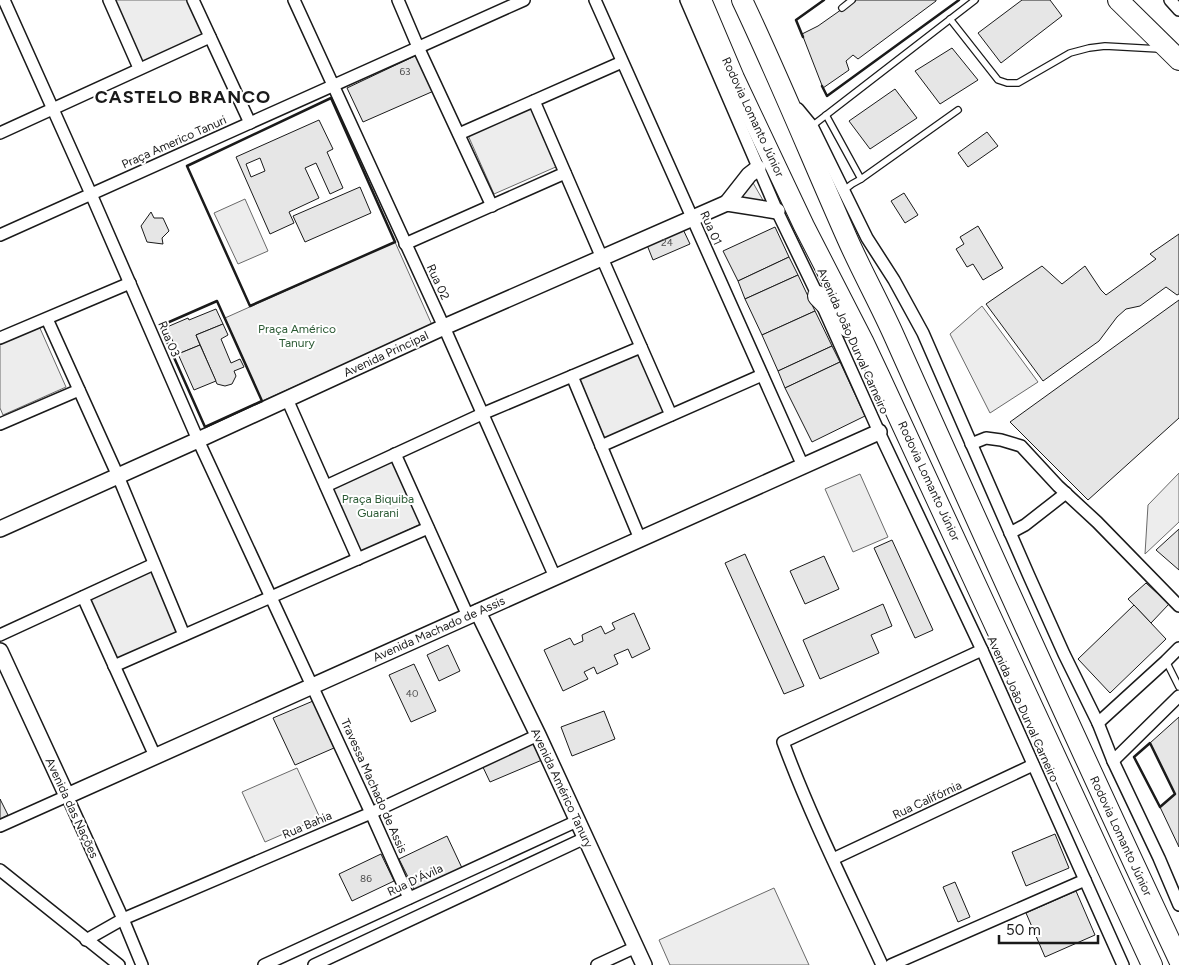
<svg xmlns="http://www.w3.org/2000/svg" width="1179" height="965" viewBox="0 0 1179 965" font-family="Figtree,sans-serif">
  <rect width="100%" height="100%" fill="#fff"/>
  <g fill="#ededed" stroke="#6a6a6a">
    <polygon points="115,0 188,0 204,36 140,64 112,1"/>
    <polygon points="531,106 558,166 494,194 467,133"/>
    <polygon points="752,181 764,202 746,200 743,197 743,192"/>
    <polygon points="245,199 268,251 238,264 214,213"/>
    <polygon points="395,242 432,325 262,401 225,318"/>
    <polygon points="982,306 1038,382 990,413 950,334"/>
    <polygon points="39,326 66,387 3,415 0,408 0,343"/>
    <polygon points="638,350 666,413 605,439 578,375"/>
    <polygon points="396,460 425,522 360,552 332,489"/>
    <polygon points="1179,473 1179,522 1145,554 1148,505"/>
    <polygon points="860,474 888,537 853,552 825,489"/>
    <polygon points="152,570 179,632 113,661 86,598"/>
    <polygon points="297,768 320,818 265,842 242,792"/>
    <polygon points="774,888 809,965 670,965 659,940"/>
  </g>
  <g fill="#e6e6e6" stroke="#1a1a1a" fill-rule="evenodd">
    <polygon points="855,0 936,0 936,1 858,59 853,55 846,61 849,70 823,88 802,34 818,26"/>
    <polygon points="1022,0 1050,0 1062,16 1001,63 978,33"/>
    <polygon points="952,48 978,80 940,104 915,71"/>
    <polygon points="419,54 436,90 363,122 347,88"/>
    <polygon points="895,89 917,118 870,149 849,121"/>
    <path d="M 319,120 L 333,149 L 327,152 L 343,188 L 330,194 L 316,163 L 305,168 L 319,198 L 289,212 L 294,223 L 270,234 L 236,157 ZM 260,158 L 265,171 L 251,177 L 246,164 Z"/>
    <polygon points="987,132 998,146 968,167 958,153"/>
    <polygon points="360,187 371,213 305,242 293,216"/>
    <polygon points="904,193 918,215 905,223 891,201"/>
    <polygon points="151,212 154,218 163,218 169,231 162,238 163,244 147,242 141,226"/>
    <polygon points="681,225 690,244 653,260 645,240"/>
    <polygon points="978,226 1003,268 983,280 973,264 967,267 956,249 964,244 960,237"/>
    <polygon points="775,227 789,257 738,281 723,251"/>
    <polygon points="1179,234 1179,294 1177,295 1166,287 1140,306 1126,309 1117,317 1099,341 1043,381 986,304 1012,286 1042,266 1062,284 1085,266 1101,290 1106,295 1156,259 1150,254"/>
    <polygon points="789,257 798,275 745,299 738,281"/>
    <polygon points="798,275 815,311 762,335 745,299"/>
    <polygon points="1179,300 1179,418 1088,500 1010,422"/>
    <polygon points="216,309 223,324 196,335 200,345 178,354 167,327 188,318 189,320"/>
    <polygon points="815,311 832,346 778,371 762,335"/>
    <polygon points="223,324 228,335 221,339 231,363 240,359 244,367 234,371 236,376 232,384 225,386 217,384 196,335"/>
    <polygon points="200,345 216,381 194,390 178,354"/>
    <polygon points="832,346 840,362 785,388 778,371"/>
    <polygon points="840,362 865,416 812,442 785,388"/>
    <polygon points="1179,529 1179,570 1156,550"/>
    <polygon points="892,540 933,630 915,638 874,548"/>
    <polygon points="745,554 804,686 784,694 725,563"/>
    <polygon points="824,556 839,589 805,604 790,571"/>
    <polygon points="1146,583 1169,604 1151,623 1128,599"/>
    <polygon points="883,604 892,626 871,635 879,653 820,679 803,640"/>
    <polygon points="1134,605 1166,639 1110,693 1078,659"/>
    <polygon points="634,613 650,649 632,658 628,649 614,655 618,664 597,674 594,667 584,672 588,679 563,691 544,650 570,638 574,645 583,641 582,635 601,626 605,634 615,629 612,623"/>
    <polygon points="448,645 460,671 439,681 427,655"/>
    <polygon points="414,664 436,711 411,722 389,675"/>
    <polygon points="313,701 334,748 295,765 273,718"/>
    <polygon points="604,711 615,739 572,756 561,727"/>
    <polygon points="1179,717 1179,847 1160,807 1175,794 1150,743"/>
    <polygon points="533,739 542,760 490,782 481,763"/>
    <polygon points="0,799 8,815 0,819"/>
    <polygon points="1055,834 1069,868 1026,886 1012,852"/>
    <polygon points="447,836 462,868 415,891 399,859"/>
    <polygon points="381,854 394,881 352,901 339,874"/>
    <polygon points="955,882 970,917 958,922 943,887"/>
    <polygon points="1076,891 1095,935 1045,957 1026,913"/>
  </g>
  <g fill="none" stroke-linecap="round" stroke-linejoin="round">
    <g stroke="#1a1a1a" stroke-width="8">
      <g id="service">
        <polyline points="842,8 852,0"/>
        <polyline points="950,19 998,80 1007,83 1018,83 1070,53 1089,48 1105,46 1159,49"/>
        <polyline points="826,115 861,179"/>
        <polyline points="812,126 975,0"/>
        <polyline points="843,191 852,184 861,179 958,110"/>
        <polyline points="1166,661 1179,687"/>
      </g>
    </g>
    <g stroke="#1a1a1a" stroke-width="14">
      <g id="minor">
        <polyline points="4,0 91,194 198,440 371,813 409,898"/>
        <polyline points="109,0 139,68"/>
        <polyline points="193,0 250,123"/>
        <polyline points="294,0 444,327 555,577"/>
        <polyline points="398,0 418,47 492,206"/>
        <polyline points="595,0 803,466"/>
        <polyline points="686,0 777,211 818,296 879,432 982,650 1123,965"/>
        <polyline points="1170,0 1179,10"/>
        <polyline points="534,101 602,258 671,415"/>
        <polyline points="798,109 812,126 867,238 894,280 923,333 1029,576 1064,654 1098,723 1113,761 1159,858 1179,905"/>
        <polyline points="0,133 210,37"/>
        <polyline points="459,134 622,62"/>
        <polyline points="0,235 524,0"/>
        <polyline points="405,244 565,173"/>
        <polyline points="47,319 118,476 184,635"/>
        <polyline points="0,338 130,283"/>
        <polyline points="572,376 640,539"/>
        <polyline points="287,399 358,559"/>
        <polyline points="0,424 79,390"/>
        <polyline points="971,444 986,438 1001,440 1021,446 1058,486 1097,522 1179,606"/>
        <polyline points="601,446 762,375"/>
        <polyline points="395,454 468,616"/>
        <polyline points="326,486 482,414 641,347"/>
        <polyline points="1010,533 1025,525 1066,493"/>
        <polyline points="83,597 155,756"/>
        <polyline points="0,635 154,564"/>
        <polyline points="114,666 428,528"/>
        <polyline points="1098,723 1166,661 1179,648"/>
        <polyline points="1113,761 1179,696"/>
        <polyline points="0,826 67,796 123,919 142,965"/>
        <polyline points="833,859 1033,765"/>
        <polyline points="0,870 119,965"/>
        <polyline points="86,940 123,919 371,813 538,735"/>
        <polyline points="264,965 577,821"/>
        <polyline points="314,965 585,838"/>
        <polyline points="597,965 636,947"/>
        <path d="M 882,965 C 848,891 811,818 783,742 L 982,650"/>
        <polyline points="891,965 1085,880"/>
      </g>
    </g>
    <g stroke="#1a1a1a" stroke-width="18">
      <g id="tertiary">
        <polyline points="727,203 749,175 758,168"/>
        <polyline points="0,529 198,440 444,327 727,203 777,211"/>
        <polyline points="478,612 538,735 644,965"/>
        <polyline points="0,651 67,796 879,432"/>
      </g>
    </g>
    <g stroke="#1a1a1a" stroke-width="22">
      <g id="trunk">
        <polyline points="701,0 734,78 804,226 863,341 879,375 1152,965"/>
        <path d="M 742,0 C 779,78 812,159 847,238 C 862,272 880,304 895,338 C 988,546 1082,754 1179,960"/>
        <polyline points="1118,0 1179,60"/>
        <polyline points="818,296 848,327"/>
      </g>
    </g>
    <use href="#service" stroke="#fff" stroke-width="5.5"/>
    <use href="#minor" stroke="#fff" stroke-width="11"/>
    <use href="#tertiary" stroke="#fff" stroke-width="15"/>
    <use href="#trunk" stroke="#fff" stroke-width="20"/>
    <g stroke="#1a1a1a" stroke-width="2.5">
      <polyline points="803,37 796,20 824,0"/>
      <polyline points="822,86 827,96 959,0"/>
      <polygon points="331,98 395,242 250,306 187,166"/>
      <polygon points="217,301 262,401 205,427 160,326"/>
      <polygon points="1150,743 1175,794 1160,807 1134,757"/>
    </g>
  </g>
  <g text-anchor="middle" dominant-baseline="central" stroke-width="4" stroke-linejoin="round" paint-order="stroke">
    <g font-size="10" fill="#4d4d4d">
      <text x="405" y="71">63</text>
      <text x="667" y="242">24</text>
      <text x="412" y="693">40</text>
      <text x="366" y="878">86</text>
    </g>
    <g font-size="12" fill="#1a1a1a" stroke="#fff">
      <text transform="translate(753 117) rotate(65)">Rodovia Lomanto Júnior</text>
      <text transform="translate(174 142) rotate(-24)">Praça Americo Tanuri</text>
      <text transform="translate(711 228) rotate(66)">Rua 01</text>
      <text transform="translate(438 282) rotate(65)">Rua 02</text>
      <text transform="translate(169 339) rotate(67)">Rua 03</text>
      <text transform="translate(853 341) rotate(66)">Avenida João Durval Carneiro</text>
      <text transform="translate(386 354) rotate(-25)">Avenida Principal</text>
      <text transform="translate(929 481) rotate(65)">Rodovia Lomanto Júnior</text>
      <text transform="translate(439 629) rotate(-24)">Avenida Machado de Assis</text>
      <text transform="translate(1023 709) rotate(66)">Avenida João Durval Carneiro</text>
      <text transform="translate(374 786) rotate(66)">Travessa Machado de Assis</text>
      <text transform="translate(562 788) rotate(65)">Avenida Américo Tanury</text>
      <text transform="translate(927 800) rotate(-25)">Rua Califórnia</text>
      <text transform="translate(72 808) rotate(65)">Avenida das Nações</text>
      <text transform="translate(307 825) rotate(-23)">Rua Bahia</text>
      <text transform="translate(1121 836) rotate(65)">Rodovia Lomanto Júnior</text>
      <text transform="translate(415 880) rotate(-25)">Rua D'Ávila</text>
    </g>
    <g font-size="12" fill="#2b5a34" stroke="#fff">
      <text x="297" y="329">Praça Américo<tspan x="297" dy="14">Tanury</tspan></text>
      <text x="378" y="499">Praça Biquiba<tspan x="378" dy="14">Guarani</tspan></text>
    </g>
    <g font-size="18" font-weight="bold" letter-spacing="1" fill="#1a1a1a" stroke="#fff">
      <text x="183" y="97">CASTELO BRANCO</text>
    </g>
  </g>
  <path d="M999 935v8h99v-8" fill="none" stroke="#1a1a1a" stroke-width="2.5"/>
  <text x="1006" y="935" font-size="15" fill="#1a1a1a" stroke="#ffffff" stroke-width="4" paint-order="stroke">50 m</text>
</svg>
